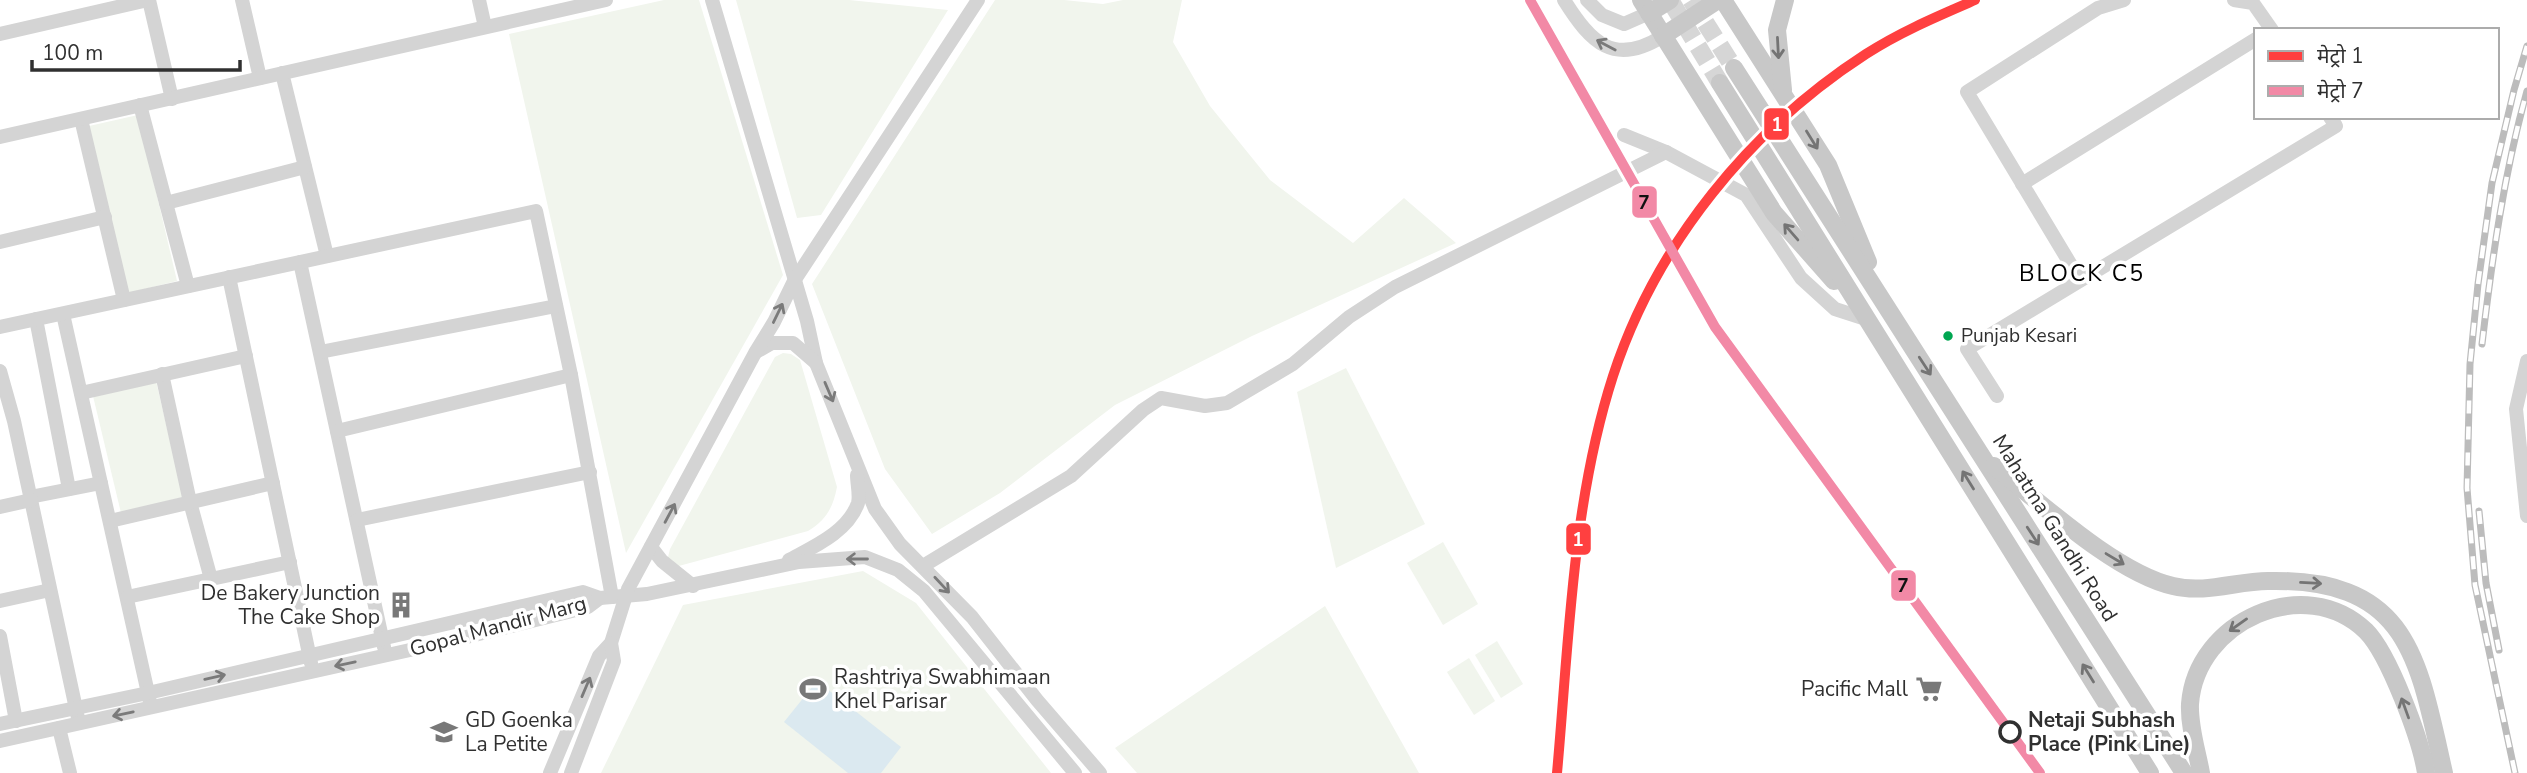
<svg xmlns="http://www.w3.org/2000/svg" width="2527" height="773" viewBox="0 0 2527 773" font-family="'Nunito Sans','Noto Sans Devanagari',sans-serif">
  <rect width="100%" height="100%" fill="#fff"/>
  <g fill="#f1f5ed">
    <polygon points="664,0 699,0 783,275 626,553 509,34"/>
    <polygon points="736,0 849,0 948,10 821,215 797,218"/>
    <polygon points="995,0 1064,0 1103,4 1123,0 1182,0 1173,42 1210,106 1270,180 1353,243 1404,198 1456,243 1252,336 1115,405 1000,493 932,534 885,469 812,284"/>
    <polygon points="138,115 177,281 128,293 89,126"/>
    <path d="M 783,353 L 791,354 L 800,360 L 837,487 C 833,508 826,520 808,531 L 675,567 L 667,561 L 670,549 L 775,357 Z"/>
    <polygon points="1346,368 1425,524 1336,568 1297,392"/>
    <polygon points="156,381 183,497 121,513 93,396"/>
    <polygon points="1443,542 1478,604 1443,625 1407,563"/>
    <polygon points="863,571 916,603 1051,773 601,773 683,605"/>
    <polygon points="1325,606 1419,773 1137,773 1115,748"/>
    <polygon points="1497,641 1523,684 1501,698 1475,655"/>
    <polygon points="1469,658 1495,701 1474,715 1447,672"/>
  </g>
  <polygon fill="#dbe9f0" points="817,681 901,747 881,773 848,773 784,722"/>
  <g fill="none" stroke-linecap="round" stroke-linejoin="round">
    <g stroke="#d6d6d6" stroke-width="18" stroke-dasharray="18 9" stroke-linecap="butt">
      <polyline points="1670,0 1720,83"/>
      <polyline points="1691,0 1734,68"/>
    </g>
    <g stroke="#d4d4d4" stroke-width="14">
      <polyline points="149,0 172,99"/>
      <polyline points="242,0 260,78"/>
      <polyline points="479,0 485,27"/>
      <polyline points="712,0 807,321 816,363 875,509 900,544 972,617 1037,700 1100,773"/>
      <path d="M 1564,0 C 1591,43 1614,67 1663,36"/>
      <polyline points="1587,0 1602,15 1624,24 1649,13"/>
      <polyline points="2234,0 2253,3 2272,30"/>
      <polyline points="0,34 148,0"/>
      <polyline points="282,73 327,256"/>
      <polyline points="140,105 188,286"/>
      <polyline points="81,119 124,300"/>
      <polyline points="1624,135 1666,152 1746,195 1801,278 1835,309 1869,320"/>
      <polyline points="0,137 606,0"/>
      <polyline points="2022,184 2256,39"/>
      <polyline points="166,203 305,167"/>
      <polyline points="0,242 105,217"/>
      <polyline points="300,262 384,647"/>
      <polyline points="229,277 311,663"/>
      <polyline points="2080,280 1967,92 2098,8 2124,0"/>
      <polyline points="63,314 150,702"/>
      <polyline points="36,319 69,489"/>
      <polyline points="0,327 536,211 571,375 612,597"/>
      <polyline points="320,352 556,306"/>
      <polyline points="756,352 772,343 793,343 816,363"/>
      <polyline points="2527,361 2516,409 2527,516"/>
      <polyline points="0,371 14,421 78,718"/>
      <polyline points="162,374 190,502 211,579"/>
      <polyline points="81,393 246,356"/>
      <polyline points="1997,396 1967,349 2336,126 2330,117"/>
      <polyline points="337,431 571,375"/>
      <polyline points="30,497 101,483"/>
      <polyline points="0,507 31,500"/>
      <polyline points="357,520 590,472"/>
      <polyline points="110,521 273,483"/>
      <polyline points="651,547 662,561 693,586"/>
      <path d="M 789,560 C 813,547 848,532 858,503 C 860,496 857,483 857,475"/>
      <polyline points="923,566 1071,476 1143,410 1161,398 1205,406 1227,403 1293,364 1349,317 1395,287 1666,152"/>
      <polyline points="127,597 290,562"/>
      <polyline points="0,601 50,590"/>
      <polyline points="0,636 16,721"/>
      <polyline points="0,724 148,693 583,592 600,598 647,594 799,562 865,557 898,570 924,591 1075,773"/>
      <polyline points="59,728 70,773"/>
      <polyline points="0,741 446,642 588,607 600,598"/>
      <polyline points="550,773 599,656 611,643 628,589 755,353 774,322 794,281 978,0"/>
      <polyline points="571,773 614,661 611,643"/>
    </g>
    <g stroke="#c8c8c8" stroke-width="18">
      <polyline points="1641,0 1774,213 1834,281"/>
      <polyline points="1723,0 1828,165 1868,262"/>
      <polyline points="1649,13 1670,0"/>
      <polyline points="1663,36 1718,0"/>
      <polyline points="1734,68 2184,773"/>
      <polyline points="1720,83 2150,773"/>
      <polyline points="1783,90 1777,30 1785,0"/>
      <path d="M 1994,466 C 2041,503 2116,573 2173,586 C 2205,594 2237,581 2268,581 C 2409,578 2418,658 2444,773"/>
      <path d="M 2201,773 C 2197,751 2189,727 2190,704 C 2196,621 2305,572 2366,631 C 2389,654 2421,740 2426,773"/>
    </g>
    <g stroke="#bcbcbc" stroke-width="7">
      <g id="rail">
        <path d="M 2482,344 C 2492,259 2504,173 2527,91"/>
        <polyline points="2479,511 2486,583 2499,650"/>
        <polyline points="2515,773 2475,585 2467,488 2470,364 2478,284 2492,183 2514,90 2527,46"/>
      </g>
    </g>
    <use href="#rail" stroke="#fff" stroke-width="4.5" stroke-dasharray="13" stroke-linecap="butt"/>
    <g stroke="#fff" stroke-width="16">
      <path id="metro-1" d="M 1557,773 C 1569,641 1572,503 1613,376 C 1656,244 1750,129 1866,54 C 1900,32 1938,16 1975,0"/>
    </g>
    <g stroke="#fff" stroke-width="16">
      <polyline id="metro-2" points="1530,0 1715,327 2040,773"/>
    </g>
    <use href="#metro-1" stroke="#ff4040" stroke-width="10"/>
    <use href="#metro-2" stroke="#f289a6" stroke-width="10"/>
  </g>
  <defs><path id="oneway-shaft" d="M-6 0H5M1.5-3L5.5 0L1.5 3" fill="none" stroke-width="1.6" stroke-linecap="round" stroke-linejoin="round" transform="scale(1.75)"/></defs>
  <g stroke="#7a7a7a">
    <use href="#oneway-shaft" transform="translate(1606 45) rotate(-152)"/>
    <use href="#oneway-shaft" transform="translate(778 313) rotate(-64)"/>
    <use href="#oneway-shaft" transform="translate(829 392) rotate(67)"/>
    <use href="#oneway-shaft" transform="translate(670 513) rotate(-62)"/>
    <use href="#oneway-shaft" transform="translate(857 559) rotate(180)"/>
    <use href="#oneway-shaft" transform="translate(942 585) rotate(47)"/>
    <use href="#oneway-shaft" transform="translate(345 664) rotate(168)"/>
    <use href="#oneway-shaft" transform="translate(215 677) rotate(-13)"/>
    <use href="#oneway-shaft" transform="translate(586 687) rotate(-67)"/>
    <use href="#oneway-shaft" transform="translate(123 714) rotate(168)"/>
  </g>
  <g stroke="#747474">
    <use href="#oneway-shaft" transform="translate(1778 48) rotate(87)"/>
    <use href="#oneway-shaft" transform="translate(1812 140) rotate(58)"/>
    <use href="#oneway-shaft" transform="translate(1791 232) rotate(-131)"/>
    <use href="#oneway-shaft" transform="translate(1925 366) rotate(57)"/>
    <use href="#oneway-shaft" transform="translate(1968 480) rotate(-122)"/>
    <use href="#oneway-shaft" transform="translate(2033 536) rotate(57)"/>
    <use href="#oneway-shaft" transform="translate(2115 559) rotate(31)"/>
    <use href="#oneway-shaft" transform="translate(2311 583) rotate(3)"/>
    <use href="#oneway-shaft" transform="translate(2238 625) rotate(145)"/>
    <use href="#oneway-shaft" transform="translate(2088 673) rotate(-122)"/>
    <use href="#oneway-shaft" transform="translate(2405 708) rotate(-110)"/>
  </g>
  <defs>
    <g id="building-bare" transform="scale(2.1)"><path d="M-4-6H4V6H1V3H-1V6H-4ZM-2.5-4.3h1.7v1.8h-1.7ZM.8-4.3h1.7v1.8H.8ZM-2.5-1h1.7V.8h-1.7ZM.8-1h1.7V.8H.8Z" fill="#787878" stroke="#fff" stroke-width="2.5" paint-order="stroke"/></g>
    <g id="stadium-bare" transform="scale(2.1)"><path d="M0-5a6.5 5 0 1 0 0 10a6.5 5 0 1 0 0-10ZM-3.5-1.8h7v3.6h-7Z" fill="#787878" stroke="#fff" stroke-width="2.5" paint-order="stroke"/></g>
    <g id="supermarket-bare" transform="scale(2.1)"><path d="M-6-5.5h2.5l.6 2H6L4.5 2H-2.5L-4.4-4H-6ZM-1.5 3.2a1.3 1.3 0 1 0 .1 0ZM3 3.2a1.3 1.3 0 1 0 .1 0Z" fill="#787878" stroke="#fff" stroke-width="2.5" paint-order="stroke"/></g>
    <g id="school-bare" transform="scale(2.1)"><path d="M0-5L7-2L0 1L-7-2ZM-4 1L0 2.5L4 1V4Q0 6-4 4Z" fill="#787878" stroke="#fff" stroke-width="2.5" paint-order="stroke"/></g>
  </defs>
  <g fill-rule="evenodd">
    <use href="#building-bare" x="401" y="605"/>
    <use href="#stadium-bare" x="813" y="689"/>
    <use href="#supermarket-bare" x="1929" y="689"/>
    <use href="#school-bare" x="444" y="732"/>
  </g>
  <circle fill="#00a651" stroke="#fff" stroke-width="2.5" cx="1948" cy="336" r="6"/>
  <circle fill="#fff" stroke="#303030" stroke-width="3.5" cx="2010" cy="732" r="10"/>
  <g text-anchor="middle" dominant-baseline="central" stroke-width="7" stroke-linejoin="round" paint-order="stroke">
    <g font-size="19" fill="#303030" stroke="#fff" text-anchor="start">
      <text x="1961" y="336">Punjab Kesari</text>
    </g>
    <g font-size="21" fill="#303030" stroke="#fff">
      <text transform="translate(2055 528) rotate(58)">Mahatma Gandhi Road</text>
      <text transform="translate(498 626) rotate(-15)">Gopal Mandir Marg</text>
    </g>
    <g font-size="21" fill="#303030" stroke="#fff" text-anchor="end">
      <text x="380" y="593">De Bakery Junction<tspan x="380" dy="24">The Cake Shop</tspan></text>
      <text x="834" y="677" text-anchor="start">Rashtriya Swabhimaan<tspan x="834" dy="24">Khel Parisar</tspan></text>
      <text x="1908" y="689">Pacific Mall</text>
      <text x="465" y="720" text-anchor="start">GD Goenka<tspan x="465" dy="24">La Petite</tspan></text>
    </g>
    <g font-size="21" font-weight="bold" fill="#303030" stroke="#fff" text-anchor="start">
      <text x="2028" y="720">Netaji Subhash<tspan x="2028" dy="24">Place (Pink Line)</tspan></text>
    </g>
    <g font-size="23" letter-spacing="2" fill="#000" stroke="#fff">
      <text x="2082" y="273">BLOCK C5</text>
    </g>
  </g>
  <g stroke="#fff" stroke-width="2.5">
    <rect x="1763" y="107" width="27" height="34" rx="7" fill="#ff4040"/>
    <rect x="1631" y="185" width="27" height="34" rx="7" fill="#f289a6"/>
    <rect x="1565" y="522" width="27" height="34" rx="7" fill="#ff4040"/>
    <rect x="1890" y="569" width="27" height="33" rx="7" fill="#f289a6"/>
  </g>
  <g font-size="19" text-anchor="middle" font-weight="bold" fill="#fff">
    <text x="1777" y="131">1</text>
    <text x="1578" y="546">1</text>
  </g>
  <g font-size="19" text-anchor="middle" font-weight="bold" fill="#111">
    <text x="1644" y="209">7</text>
    <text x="1903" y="592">7</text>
  </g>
  <rect x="2254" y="28" width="245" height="91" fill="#ffffff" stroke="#acacac" stroke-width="2"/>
  <rect x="2268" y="51" width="35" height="10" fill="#ff4040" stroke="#acacac" stroke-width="2"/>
  <text x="2317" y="63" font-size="21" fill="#303030">मेट्रो 1</text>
  <rect x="2268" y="86" width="35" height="10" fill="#f289a6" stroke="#acacac" stroke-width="2"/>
  <text x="2317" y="98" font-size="21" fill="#303030">मेट्रो 7</text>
  <path d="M32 60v10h208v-10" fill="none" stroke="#303030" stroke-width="3.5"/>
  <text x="42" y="60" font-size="21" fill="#303030" stroke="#ffffff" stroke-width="5" paint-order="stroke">100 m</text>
</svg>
